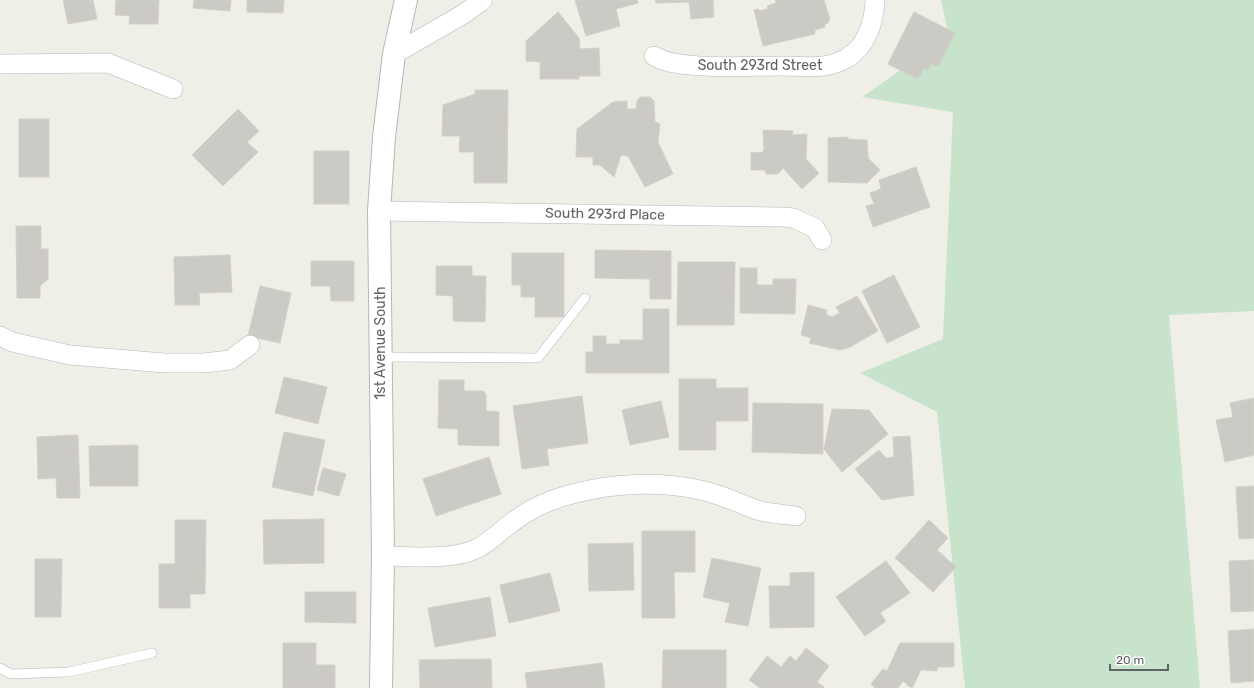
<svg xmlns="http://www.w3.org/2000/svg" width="1254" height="688" viewBox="0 0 1254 688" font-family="Rubik,sans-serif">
  <rect width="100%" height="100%" fill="#efefe8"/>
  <polygon fill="#c8e3cb" points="941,0 1254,0 1254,311 1169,315 1200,688 965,688 937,412 860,373 943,339 953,112 862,97 949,36"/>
  <g fill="#cbcac4" stroke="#d3d1c7">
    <polygon points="63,0 93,0 97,19 68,24"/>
    <polygon points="116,0 159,0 158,24 129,24 130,16 115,15"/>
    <polygon points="194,0 231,0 230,11 193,8"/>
    <polygon points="247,0 284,0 283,13 247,12"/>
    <polygon points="575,0 637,0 638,3 616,9 620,26 586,36"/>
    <polygon points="655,0 713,0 714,17 691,19 689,2 656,3"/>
    <polygon points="775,0 824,0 830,19 828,23 825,24 825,27 815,30 815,34 763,46 754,10 759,9 759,11 768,9 767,6 776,3"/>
    <polygon points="558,12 579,38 580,49 599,48 600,76 579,76 579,79 540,79 540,62 526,61 526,41"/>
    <polygon points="914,12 955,33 938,67 931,64 928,70 924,68 918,79 888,64"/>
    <polygon points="475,90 508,90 507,183 474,183 474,152 459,152 460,136 442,136 443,105 475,94"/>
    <polygon points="640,97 650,97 654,101 655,122 660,124 658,142 673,174 645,187 628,156 621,155 614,177 600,165 593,165 593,157 576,157 577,129 613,102 627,101 627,109 636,109 637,101"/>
    <polygon points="238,109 259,131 247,142 258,152 223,186 192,155"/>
    <rect x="19" y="119" width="30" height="58"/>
    <polygon points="763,130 793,131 792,135 807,134 806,159 819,173 802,189 783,168 778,174 766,174 764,170 751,170 751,152 761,153 764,150"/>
    <polygon points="848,137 848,139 867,140 868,158 880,170 867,183 828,182 828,138"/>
    <rect x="314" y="151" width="35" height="53"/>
    <polygon points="916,167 930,207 873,227 866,206 874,204 870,193 881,189 879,180"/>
    <polygon points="16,226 41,226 41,249 48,249 48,279 40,286 40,298 17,298"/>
    <polygon points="595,250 671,251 671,299 650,299 650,279 595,278"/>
    <polygon points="512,253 564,253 564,317 535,317 535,297 521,297 521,285 512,285"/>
    <polygon points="230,255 232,292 199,293 200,305 175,305 174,257"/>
    <polygon points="311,261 354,261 354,301 331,301 330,286 311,286"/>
    <polygon points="678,262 735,262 734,325 677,325"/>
    <polygon points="436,266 472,266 472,276 486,276 485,322 453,321 453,296 436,295"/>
    <polygon points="740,268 757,268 757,285 773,285 773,279 796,279 795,314 740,313"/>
    <polygon points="894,275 920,327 887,343 862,291"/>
    <polygon points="260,286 291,293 280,343 248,336"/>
    <polygon points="857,296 878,331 850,347 840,350 809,343 811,338 801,335 808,305 827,310 826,314 832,317 840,313 836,307"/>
    <polygon points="643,309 669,309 669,373 586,373 586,352 593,352 593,336 606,336 606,344 620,344 620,340 643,340"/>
    <polygon points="284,377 327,387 318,424 275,413"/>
    <polygon points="679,379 716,379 716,388 748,388 748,421 716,421 716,450 679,450"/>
    <polygon points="439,380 464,380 464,391 483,391 486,394 486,411 499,412 499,446 458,445 458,429 438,428"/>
    <polygon points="582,396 588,443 547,449 549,465 522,469 513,406"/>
    <polygon points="1254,398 1254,455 1225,462 1216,420 1233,417 1230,403"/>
    <polygon points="661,401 669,437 630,445 622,410"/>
    <polygon points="753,403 823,404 823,454 752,452"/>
    <polygon points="832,409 869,410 888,434 842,472 824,449"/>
    <polygon points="284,432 325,440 313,496 272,487"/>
    <polygon points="78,435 80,498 57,498 56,478 38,479 37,437"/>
    <polygon points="910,436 914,495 882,500 855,469 879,450 886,458 894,457 893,437"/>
    <polygon points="138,445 138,486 90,486 89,446"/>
    <polygon points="489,457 501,494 436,516 423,479"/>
    <polygon points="323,468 346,474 339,496 317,490"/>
    <polygon points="1254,486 1254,538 1239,539 1236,487"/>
    <polygon points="324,519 324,563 264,564 263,520"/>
    <polygon points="175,520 206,520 205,594 190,594 190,608 159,608 159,564 175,564"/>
    <polygon points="929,520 948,538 937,550 956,567 933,592 895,558"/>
    <polygon points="642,531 695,531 695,572 674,572 675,618 642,618"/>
    <polygon points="633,543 634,590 589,591 588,544"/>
    <polygon points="712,558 761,568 748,626 725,622 730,603 703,597"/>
    <polygon points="35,559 62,559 61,617 35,617"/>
    <polygon points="1254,560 1254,611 1231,612 1229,561"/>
    <polygon points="886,561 910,593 880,613 886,621 865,636 836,597"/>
    <polygon points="814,572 814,627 770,628 769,586 790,586 790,573"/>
    <polygon points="550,573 560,611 509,623 500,585"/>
    <polygon points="305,592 356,592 356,623 305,622"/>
    <polygon points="490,597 496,636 435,647 428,608"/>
    <polygon points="1254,629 1254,681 1231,683 1228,631"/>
    <polygon points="283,643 316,643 316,665 335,665 335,688 283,688"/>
    <polygon points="900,643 954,643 954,667 937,667 937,671 921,670 912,688 907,685 907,684 903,681 898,688 875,688 871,684 883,669 887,671"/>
    <polygon points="806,648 829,666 817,682 824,687 823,688 760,688 749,680 767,656 781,667 790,656 796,661"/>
    <polygon points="663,650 726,650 726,688 662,688"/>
    <polygon points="491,659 492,688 420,688 419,660"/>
    <polygon points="602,663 605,688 527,688 525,673"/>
  </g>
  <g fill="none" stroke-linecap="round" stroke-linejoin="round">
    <g stroke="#b5b7bb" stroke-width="10">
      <g id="service">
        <polyline points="380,357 538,358 585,298"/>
        <polyline points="0,668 11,674 69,672 152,653"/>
      </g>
    </g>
    <g stroke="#b5b7bb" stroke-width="20">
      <g id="minor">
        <polyline points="394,54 462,15 483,0"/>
        <path d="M 654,56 C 660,59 666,62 674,63 C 709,69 746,66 781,66 C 798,66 819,69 836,63 C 839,62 843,60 847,58 C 867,46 874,22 875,0"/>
        <polyline points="0,64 108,63 173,89"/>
        <polyline points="379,211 783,217 793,218 815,228 822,240"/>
        <polyline points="0,336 12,342 70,355 164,363 204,363 230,360 250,345"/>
        <path d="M 383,556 C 411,556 449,561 476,549 C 491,542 503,528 517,519 C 533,507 552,499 572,494 C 613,483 659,481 700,490 C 720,494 738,503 757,510 C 769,514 784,514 796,516"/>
      </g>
    </g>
    <g stroke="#b5b7bb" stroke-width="24">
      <polyline id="tertiary" points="381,688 383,556 379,211 384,137 394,54 406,0"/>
    </g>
    <use href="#service" stroke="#fff" stroke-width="9"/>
    <use href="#minor" stroke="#fff" stroke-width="19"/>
    <use href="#tertiary" stroke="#fff" stroke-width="22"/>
  </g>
  <g text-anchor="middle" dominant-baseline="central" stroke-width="3" stroke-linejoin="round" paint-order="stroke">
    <g font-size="14" fill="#5f6266" stroke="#fff">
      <text x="760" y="65">South 293rd Street</text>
      <text transform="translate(605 214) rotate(1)">South 293rd Place</text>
      <text transform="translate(380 343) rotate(-90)">1st Avenue South</text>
    </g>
  </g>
  <path d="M1110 664v6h58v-6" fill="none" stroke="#5f6266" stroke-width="2"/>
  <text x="1116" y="664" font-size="12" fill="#5f6266" stroke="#ffffff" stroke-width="3" paint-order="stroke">20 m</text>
</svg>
